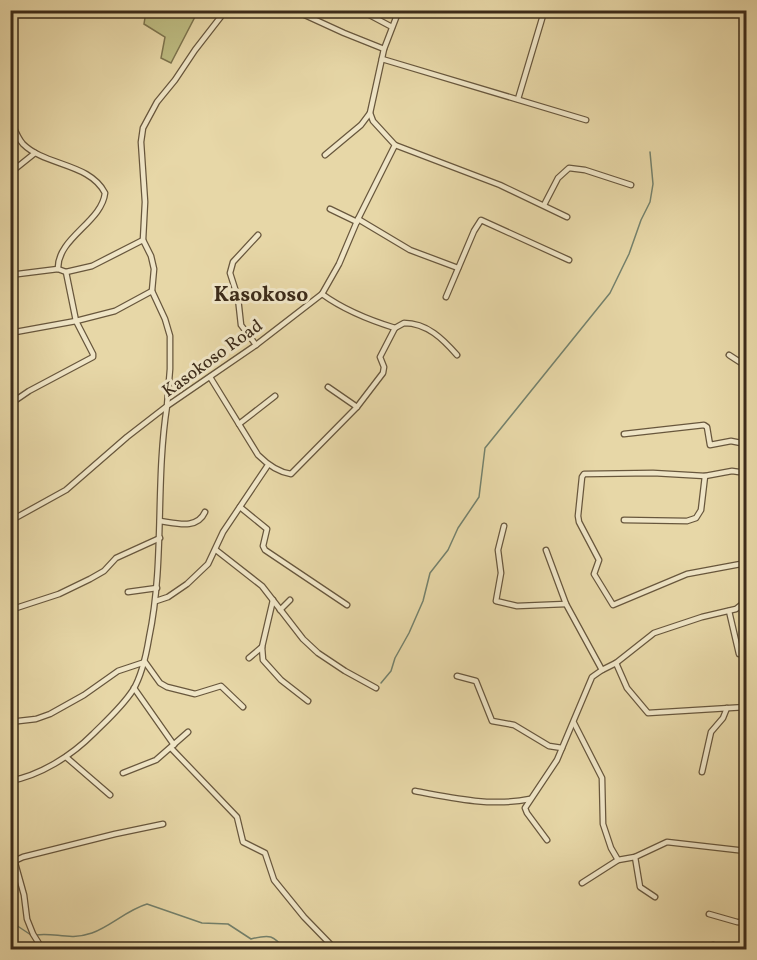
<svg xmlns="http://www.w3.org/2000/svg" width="757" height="960" viewBox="0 0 757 960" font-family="Vollkorn,serif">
  <rect width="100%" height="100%" fill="#e7d7a7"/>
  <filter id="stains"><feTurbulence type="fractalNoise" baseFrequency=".00333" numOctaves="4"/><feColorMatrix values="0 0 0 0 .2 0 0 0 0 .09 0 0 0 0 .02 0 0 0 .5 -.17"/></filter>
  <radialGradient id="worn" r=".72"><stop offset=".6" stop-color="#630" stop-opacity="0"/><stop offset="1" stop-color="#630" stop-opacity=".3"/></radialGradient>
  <polygon fill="#bdbc82" stroke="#7d744e" stroke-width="1.5" points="146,11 198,11 171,63 161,58 165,37 144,24"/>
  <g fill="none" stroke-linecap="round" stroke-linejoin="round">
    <g stroke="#74816c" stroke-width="1.5">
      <polyline points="381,683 391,671 395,658 409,633 423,601 430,573 448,550 458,528 479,497 485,448 610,293 629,254 641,220 650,202 653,184 650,152"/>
      <polyline points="10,921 31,935"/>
      <path d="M 36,935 C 55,932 69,941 92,933 C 111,926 127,910 147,904 L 202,923 L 228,924 L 251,939 C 270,934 273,935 286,950"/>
    </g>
    <g stroke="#68573d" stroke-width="7">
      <g id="street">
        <polyline points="360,10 392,27"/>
        <polyline points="296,11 344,33 384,49"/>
        <polyline points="382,59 586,120"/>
        <polyline points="518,99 544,12"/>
        <path d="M 10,118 C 14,127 16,136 23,144 C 45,166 90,163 105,193 C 102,222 57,238 58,269"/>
        <polyline points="395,145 500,185 567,217"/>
        <polyline points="325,155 361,125 370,113"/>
        <polyline points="10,173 35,153"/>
        <polyline points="544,205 558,178 569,168 585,170 631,185"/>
        <polyline points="330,209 357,222"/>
        <polyline points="358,219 410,250 458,268"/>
        <polyline points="10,275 58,269 66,272 92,266 143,240"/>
        <path d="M 322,294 C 344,310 369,320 395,328 L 404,323 C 427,323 443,339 457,355"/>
        <polyline points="446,297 474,231 481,220 569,260"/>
        <polyline points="10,333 76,321 115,311 152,291"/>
        <polyline points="256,345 241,325 238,298 230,273 233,262 258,235"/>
        <polyline points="729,355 746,366"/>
        <path d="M 210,377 L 258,455 C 267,464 277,472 291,474 L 357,407 L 383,373 L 384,367 L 380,357 L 395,328"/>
        <polyline points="328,387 357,407"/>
        <polyline points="10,404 29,391 93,357 93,354 76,321 66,272"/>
        <polyline points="239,424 275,396"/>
        <polyline points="624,434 704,425 707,427 710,445 731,441 746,444"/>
        <polyline points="746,473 732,471 705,476 653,473 584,474 582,477 578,516 579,522 599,560 594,574 613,605 687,574 746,563"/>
        <polyline points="240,507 267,529 263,546 265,550 347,605"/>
        <polyline points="624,520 687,521 696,518 701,510 705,476"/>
        <polyline points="10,521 66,490 127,437 167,406 170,369 170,336 165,319 152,291 154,269 151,256 143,240 145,202 141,142 143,128 157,102 175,80 195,50 226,10"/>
        <path d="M 160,521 C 176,523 197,530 205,512"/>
        <polyline points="504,526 498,550 501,573 496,601 517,606 566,604"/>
        <polyline points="216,550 262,586 303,639 318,653 345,671 376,688"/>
        <polyline points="546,550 566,604 602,670"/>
        <polyline points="128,592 157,588"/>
        <polyline points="273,600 262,647 263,660 281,680 308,701"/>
        <polyline points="156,601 168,597 187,584 208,564 223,532 268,465"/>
        <polyline points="10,610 59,594 90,579 104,571 116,558 160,538"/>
        <polyline points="280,610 290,600"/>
        <polyline points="729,611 739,654"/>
        <polyline points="249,658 262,647"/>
        <polyline points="616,663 627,688 648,713 746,707"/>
        <polyline points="457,676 476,681 492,721 514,725 549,746 562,748"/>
        <polyline points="134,688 174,745"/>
        <polyline points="10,722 36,719 50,714 84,695 118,671 145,662 160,683 167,687 195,694 221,686 243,707"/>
        <polyline points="574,723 602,778 603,824 611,848 618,860"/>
        <polyline points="171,748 237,817 243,842 265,853 274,880 304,917 336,950"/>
        <polyline points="66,757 110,795"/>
        <polyline points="702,772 711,732 723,718 727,708"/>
        <polyline points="123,773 156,760 188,732"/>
        <path d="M 10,781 C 41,775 71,756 93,734 C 107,720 122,707 133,690 C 142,675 146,656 149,638 C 165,562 155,483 167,406 L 256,345 L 322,294 L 339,264 L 358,219 L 395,145 L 373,121 L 370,113 L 384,49 L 399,10"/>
        <path d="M 415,791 C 451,798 493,807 530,799"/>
        <polyline points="547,840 527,813 525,808 557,760 592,677 602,670 616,663 654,633 702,617 736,609 746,601"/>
        <polyline points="10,845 24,895 27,919 33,934 43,950"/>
        <polyline points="635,857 640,887 655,897"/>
        <polyline points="10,863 23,857 115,834 163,824"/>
        <polyline points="582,883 618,860 635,857 667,842 746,851"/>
        <polyline points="709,914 737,922 746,923"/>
        <polyline points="713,945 715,950"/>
      </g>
    </g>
    <use href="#street" stroke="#efe5c6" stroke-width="4.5"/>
  </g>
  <g text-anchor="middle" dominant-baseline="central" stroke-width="6" stroke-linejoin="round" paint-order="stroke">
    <g font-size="18" fill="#3d2c1a" stroke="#efe5c6">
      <text transform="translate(213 359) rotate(-36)">Kasokoso Road</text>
    </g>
    <g font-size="21" font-weight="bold" fill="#3d2c1a" stroke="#efe5c6">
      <text x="261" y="295">Kasokoso</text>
    </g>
  </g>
  <rect width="757" height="960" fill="none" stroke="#e7d7a7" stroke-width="36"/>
  <rect x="12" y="12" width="733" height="936" fill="none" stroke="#3d2c1a" stroke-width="3"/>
  <rect x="18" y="18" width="721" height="924" fill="none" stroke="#3d2c1a" stroke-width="1.5"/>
  <rect width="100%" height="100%" filter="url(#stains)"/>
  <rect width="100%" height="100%" fill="url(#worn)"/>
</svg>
